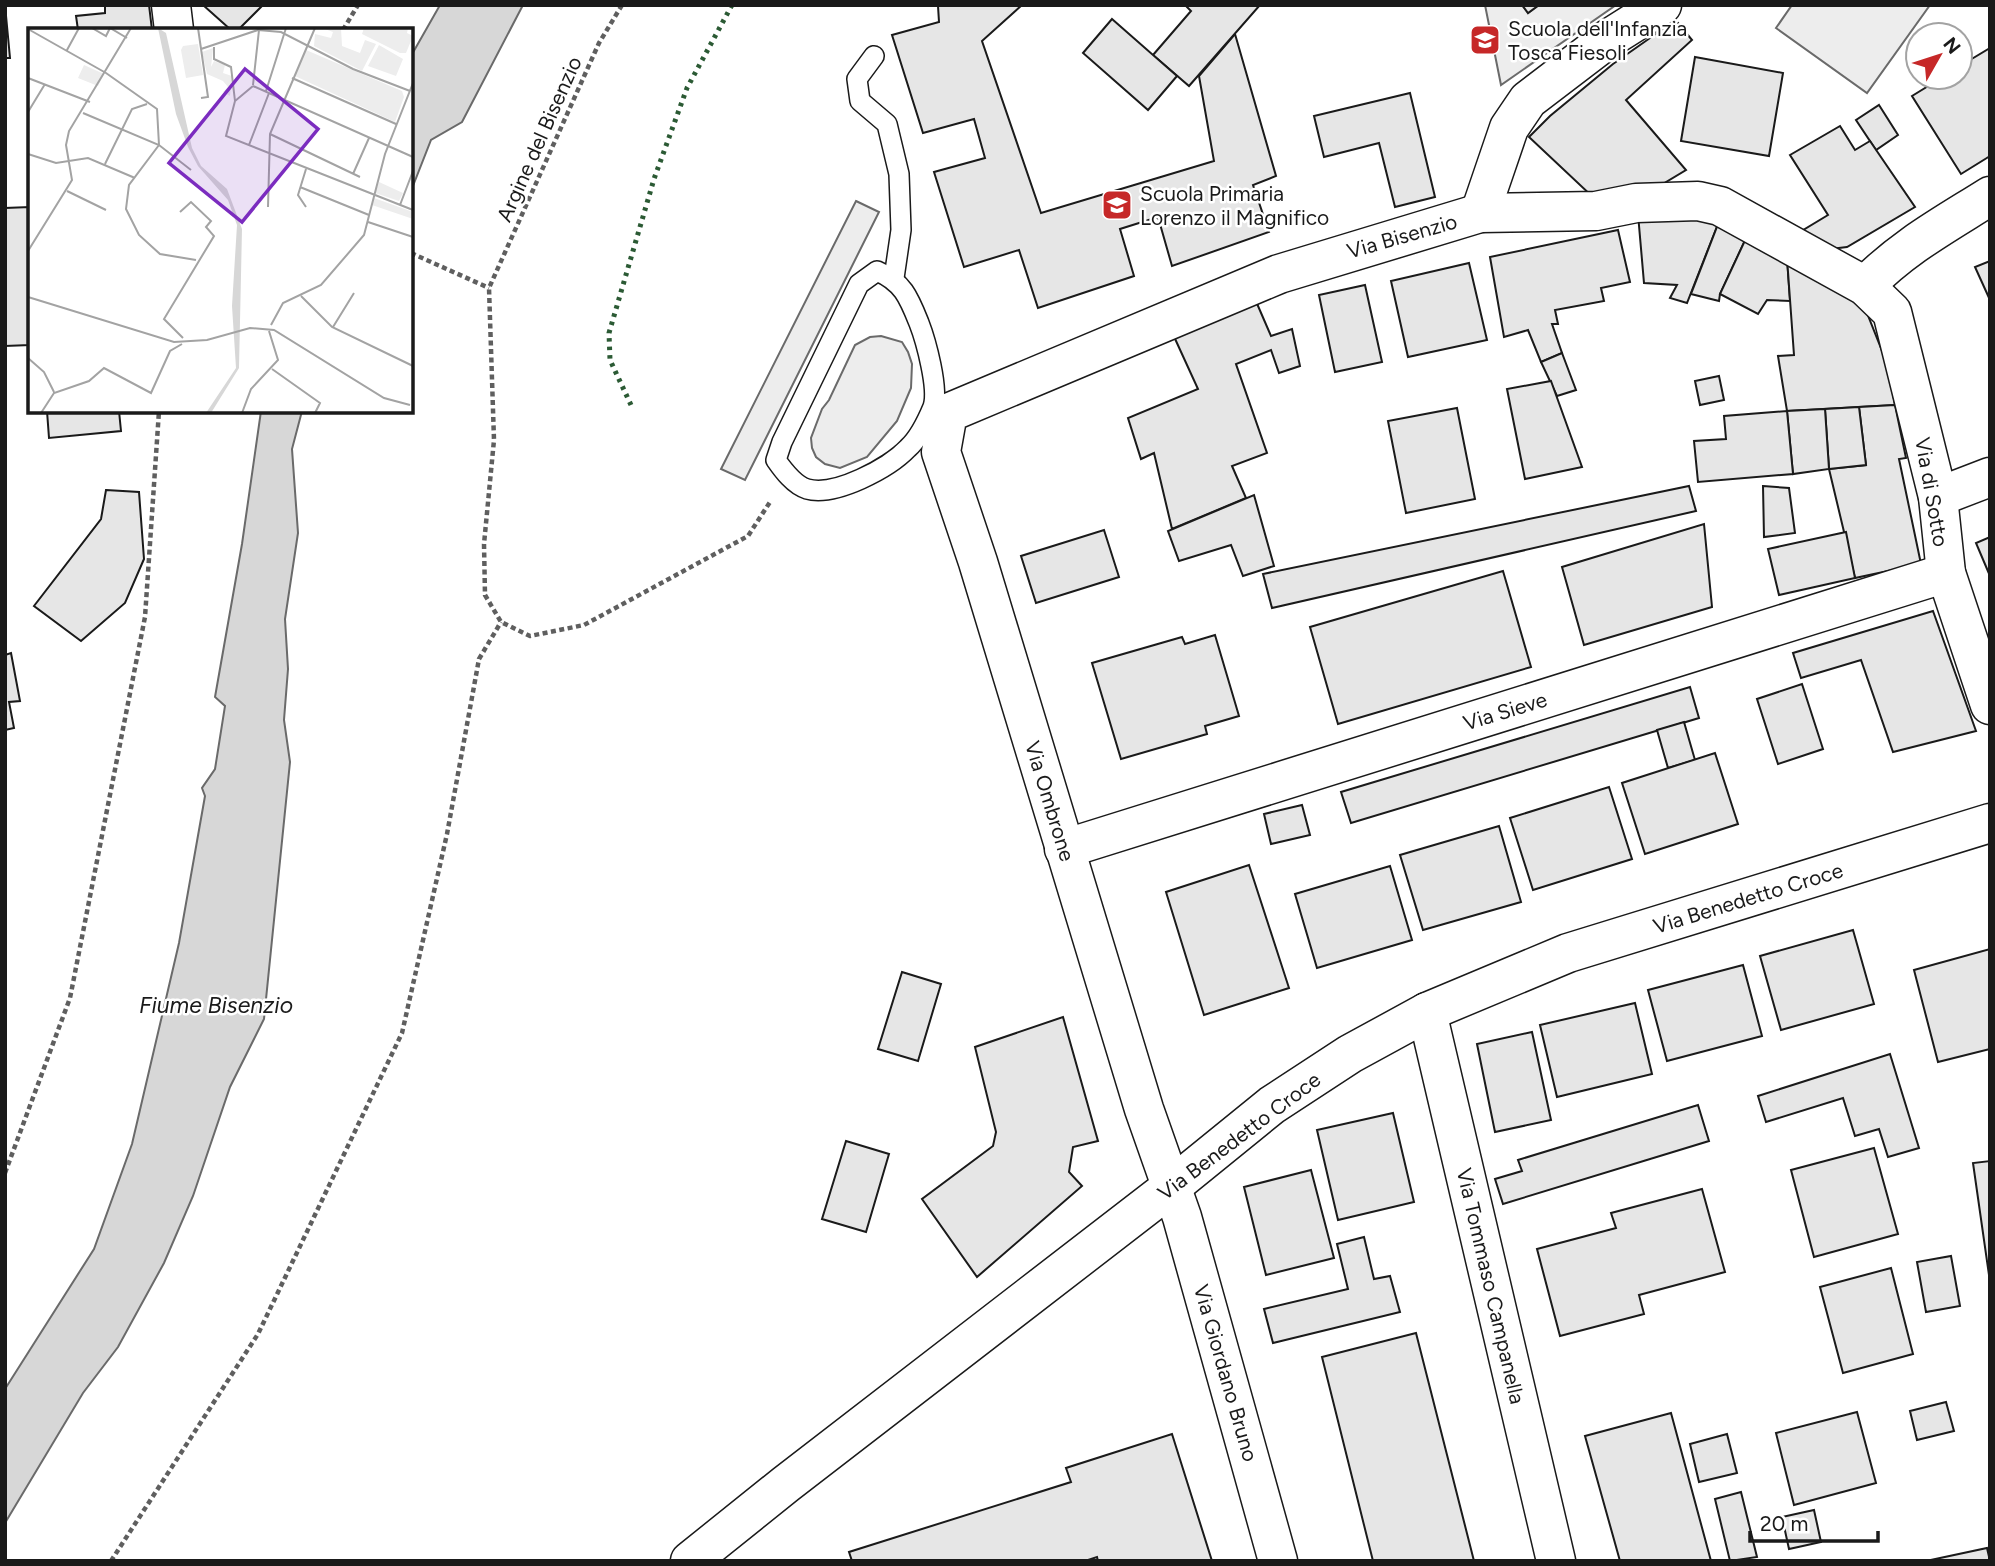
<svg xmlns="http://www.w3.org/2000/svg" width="1995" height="1566" viewBox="0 0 1995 1566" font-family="Figtree,sans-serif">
  <rect width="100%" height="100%" fill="#fff"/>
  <g fill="#ededed" stroke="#6a6a6a" stroke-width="2">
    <polygon points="1485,5 1522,5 1528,13 1539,5 1616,5 1501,85"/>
    <polygon points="1792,5 1930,5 1867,93 1776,28"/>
    <polygon points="856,201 879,212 745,480 721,469"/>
    <polygon points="881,336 902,342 908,352 912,364 911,388 897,421 867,457 840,468 825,464 816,457 812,448 811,438 822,409 829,400 855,345 870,337"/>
  </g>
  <g fill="#d7d7d7" stroke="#6a6a6a" stroke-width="2">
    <polygon points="440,5 523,5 462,122 431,140 411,191 411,56"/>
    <polygon points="261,411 302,411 292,449 298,533 285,619 288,669 284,720 290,762 264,1019 230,1087 193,1196 164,1263 118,1347 83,1393 5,1523 5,1389 94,1249 132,1144 179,943 205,796 202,788 215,769 225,706 215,697 242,544"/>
  </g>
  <g fill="#e6e6e6" stroke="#1a1a1a" stroke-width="2">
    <polygon points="5,5 10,58 5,58"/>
    <polygon points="105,5 149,5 152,30 78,30 76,16 105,13"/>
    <polygon points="203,5 263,5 238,30 231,30"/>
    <polygon points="935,5 1022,5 982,41 1041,213 1214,161 1199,76 1235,34 1276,176 1253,185 1269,232 1172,266 1158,217 1120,229 1134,276 1038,308 1019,250 964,267 934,172 985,158 974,119 923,133 892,35 939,22 938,6"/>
    <polygon points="1185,5 1260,5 1189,86 1153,55 1191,11"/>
    <polygon points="1522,5 1539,5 1528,13"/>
    <polygon points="1112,19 1177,76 1148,110 1083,53"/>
    <polygon points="1678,23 1692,40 1626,100 1686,170 1651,191 1596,200 1529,137 1550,116 1613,64 1660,31"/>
    <polygon points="1990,48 1990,156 1961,174 1912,96 1943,77 1960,77 1960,66"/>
    <polygon points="1695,57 1783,73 1769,156 1681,141"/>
    <polygon points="1410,93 1435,197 1395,207 1379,143 1324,157 1314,116"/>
    <polygon points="1879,105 1898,135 1876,150 1856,120"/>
    <polygon points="1840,126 1855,150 1870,141 1915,207 1847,247 1822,250 1795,235 1828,215 1790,155"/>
    <polygon points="30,207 30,345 5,346 5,208"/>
    <polygon points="1638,214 1720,219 1687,303 1670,298 1677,285 1644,283"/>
    <polygon points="1720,219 1748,234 1720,294 1719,301 1691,294"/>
    <polygon points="1618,230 1630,282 1601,288 1604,301 1555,310 1558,324 1552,324 1562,353 1541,362 1528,330 1504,337 1490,257"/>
    <polygon points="1748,234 1787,258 1790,301 1767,300 1758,314 1720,294"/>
    <polygon points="1787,258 1863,303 1888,366 1895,405 1787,411 1778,356 1794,355"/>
    <polygon points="1990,261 1990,300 1975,267"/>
    <polygon points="1469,263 1487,340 1408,357 1391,281"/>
    <polygon points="1365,285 1382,362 1335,372 1319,295"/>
    <polygon points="1255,299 1271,336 1292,329 1300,366 1279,373 1271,350 1236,364 1267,453 1232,466 1246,498 1172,529 1154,453 1141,459 1128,418 1198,389 1171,330"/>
    <polygon points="1562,353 1576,390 1557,396 1541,362"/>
    <polygon points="1719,376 1724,400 1700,405 1695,381"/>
    <polygon points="1551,381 1582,467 1525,479 1507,389"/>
    <polygon points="1895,405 1906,458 1899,459 1921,564 1855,578 1829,469 1866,465 1859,407"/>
    <polygon points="1859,407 1866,465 1829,469 1825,409"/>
    <polygon points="1457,408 1475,499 1406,513 1388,421"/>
    <polygon points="1825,409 1829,469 1793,474 1787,411"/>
    <polygon points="47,411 119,411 121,431 49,438"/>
    <polygon points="1787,411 1793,474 1698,482 1694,441 1726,439 1724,416"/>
    <polygon points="1689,486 1696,511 1272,608 1263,574"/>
    <polygon points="1763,486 1789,488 1795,533 1764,537"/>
    <polygon points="106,490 139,492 144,559 125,603 81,641 34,606 101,519"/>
    <polygon points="1254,495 1274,566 1243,576 1231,545 1179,561 1168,531"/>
    <polygon points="1704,524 1712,607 1584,645 1562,567"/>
    <polygon points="1104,530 1119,577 1036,603 1021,556"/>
    <polygon points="1846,532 1855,578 1779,595 1768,549"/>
    <polygon points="1990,537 1990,576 1976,543"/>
    <polygon points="1503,571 1531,667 1338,724 1310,627"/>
    <polygon points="1933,611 1976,731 1893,752 1861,660 1801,678 1793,653"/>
    <polygon points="1215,635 1239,716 1205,726 1207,734 1121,759 1092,663 1182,637 1185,644"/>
    <polygon points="11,653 20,701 9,702 14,728 5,730 5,655"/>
    <polygon points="1802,684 1823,749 1778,764 1757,699"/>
    <polygon points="1690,687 1699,718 1351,823 1341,792"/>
    <polygon points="1684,722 1695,760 1668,768 1657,730"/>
    <polygon points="1715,753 1738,824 1645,854 1622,783"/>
    <polygon points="1609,787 1632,859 1533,890 1510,818"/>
    <polygon points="1302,805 1310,835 1271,844 1264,814"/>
    <polygon points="1499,826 1521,902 1423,930 1400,855"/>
    <polygon points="1249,865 1289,988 1204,1015 1166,892"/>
    <polygon points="1390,866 1412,940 1317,968 1295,894"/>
    <polygon points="1853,930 1874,1004 1781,1030 1760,956"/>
    <polygon points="1990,949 1990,1049 1938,1062 1914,970"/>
    <polygon points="1743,965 1762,1036 1667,1061 1648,990"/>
    <polygon points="902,972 941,984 918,1061 878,1049"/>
    <polygon points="1635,1003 1652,1074 1557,1097 1540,1025"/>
    <polygon points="1063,1017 1098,1141 1073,1147 1069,1172 1082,1186 977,1277 922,1199 993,1146 996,1132 975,1047"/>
    <polygon points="1532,1032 1551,1120 1495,1132 1477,1044"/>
    <polygon points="1890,1054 1919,1148 1888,1157 1879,1129 1855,1136 1843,1098 1766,1122 1758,1096"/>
    <polygon points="1698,1105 1709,1141 1503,1204 1495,1179 1522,1171 1518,1160"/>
    <polygon points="1393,1113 1414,1202 1338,1220 1317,1130"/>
    <polygon points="846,1141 889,1154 866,1232 822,1219"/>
    <polygon points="1874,1148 1898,1234 1814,1257 1791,1170"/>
    <polygon points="1990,1161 1990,1282 1973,1163"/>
    <polygon points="1311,1170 1334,1258 1266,1275 1244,1187"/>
    <polygon points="1702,1189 1725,1272 1639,1295 1644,1314 1560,1336 1537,1249 1616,1228 1611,1213"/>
    <polygon points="1364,1237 1374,1279 1390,1276 1400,1312 1273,1343 1264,1309 1348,1289 1337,1244"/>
    <polygon points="1951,1256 1960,1306 1926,1312 1917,1262"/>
    <polygon points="1891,1268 1913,1354 1843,1373 1820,1287"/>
    <polygon points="1416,1333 1474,1561 1373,1561 1322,1357"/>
    <polygon points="1946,1402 1954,1431 1917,1440 1910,1411"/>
    <polygon points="1857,1412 1876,1483 1794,1505 1776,1433"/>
    <polygon points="1671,1413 1711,1561 1620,1561 1585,1436"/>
    <polygon points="1172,1434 1212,1561 1098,1561 1097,1557 1085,1561 852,1561 849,1552 1071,1482 1066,1468"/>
    <polygon points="1727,1434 1737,1473 1699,1482 1690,1444"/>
    <polygon points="1741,1492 1757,1557 1730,1561 1715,1499"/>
    <polygon points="1814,1510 1821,1542 1789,1549 1782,1517"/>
    <polygon points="1987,1548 1990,1561 1926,1561"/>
  </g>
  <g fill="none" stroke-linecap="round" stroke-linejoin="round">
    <g stroke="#1a1a1a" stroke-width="22">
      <g id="lane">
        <polyline points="874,56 857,79 860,101 887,124 899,174 901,230 894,278"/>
        <path d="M 877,271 C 903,282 909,298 919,323 C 926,341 939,389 933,407 C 928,419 918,439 908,448 C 889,468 835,497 807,489 C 794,485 783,470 776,460 L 782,442 L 859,284 Z"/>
      </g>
    </g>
    <g stroke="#1a1a1a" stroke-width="41">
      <g id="street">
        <polyline points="171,5 174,30"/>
        <polyline points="1480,213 1509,128 1528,100 1608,39 1662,5"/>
        <path d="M 1865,286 C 1903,247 1944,225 1990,196"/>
        <polyline points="1938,497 1990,477"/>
        <polyline points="1064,849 1946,573"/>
        <polyline points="1427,1012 1556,1561"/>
        <polyline points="690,1561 786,1484 1171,1187 1272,1105 1350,1054 1427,1012 1568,953 1990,823"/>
        <polyline points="1278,1561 1182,1217 1144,1109 978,562 941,452 948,413 1279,274 1480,213 1596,211 1636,203 1698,201 1720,206 1865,286 1892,312 1938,497 1946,573 1990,705"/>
      </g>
    </g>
    <g stroke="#5f5f5f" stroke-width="4.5" stroke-dasharray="5 3.5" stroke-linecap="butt">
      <polyline points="622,5 599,43 489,288 494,440 484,544 485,595 501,622 530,636 584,625 748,536 770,502"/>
      <polyline points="343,30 358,5"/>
      <polyline points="411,253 489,288"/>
      <polyline points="5,1173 70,998 145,617 159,411"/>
      <polyline points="111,1561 258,1334 402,1033 447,834 479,659 501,622"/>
    </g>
    <use href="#lane" stroke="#fff" stroke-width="19"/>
    <use href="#street" stroke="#fff" stroke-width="38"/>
    <polyline stroke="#2b5a34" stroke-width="5" stroke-dasharray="3.5 5" stroke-linecap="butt" points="631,405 610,360 609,333 654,179 687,88 732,5"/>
  </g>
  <defs>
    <g id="school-square" transform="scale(1.575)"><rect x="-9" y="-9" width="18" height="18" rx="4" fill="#c62828" stroke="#fff"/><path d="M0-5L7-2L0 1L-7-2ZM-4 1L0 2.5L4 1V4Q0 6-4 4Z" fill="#fff"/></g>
  </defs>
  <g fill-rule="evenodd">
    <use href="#school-square" x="1485" y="40"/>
    <use href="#school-square" x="1117" y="205"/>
  </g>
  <g text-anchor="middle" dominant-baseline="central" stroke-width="5" stroke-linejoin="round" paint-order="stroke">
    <g font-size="21" fill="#1a1a1a" stroke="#fff" text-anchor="start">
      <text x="1508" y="28">Scuola dell'Infanzia<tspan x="1508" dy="24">Tosca Fiesoli</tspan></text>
      <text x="1140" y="193">Scuola Primaria<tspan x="1140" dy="24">Lorenzo il Magnifico</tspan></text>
    </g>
    <g font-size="21" fill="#1a1a1a" stroke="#fff">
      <text transform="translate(539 139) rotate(-66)">Argine del Bisenzio</text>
      <text transform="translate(1402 236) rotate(-16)">Via Bisenzio</text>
      <text transform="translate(1932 492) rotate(80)">Via di Sotto</text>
      <text transform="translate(1505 711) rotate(-17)">Via Sieve</text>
      <text transform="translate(1050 801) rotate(73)">Via Ombrone</text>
      <text transform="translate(1748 898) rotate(-17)">Via Benedetto Croce</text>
      <text transform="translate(1239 1136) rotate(-37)">Via Benedetto Croce</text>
      <text transform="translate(1491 1286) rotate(77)">Via Tommaso Campanella</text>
      <text transform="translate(1226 1373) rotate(74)">Via Giordano Bruno</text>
    </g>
    <g font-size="23" font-style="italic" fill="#1a1a1a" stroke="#fff">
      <text x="216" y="1005">Fiume Bisenzio</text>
    </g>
  </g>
  <g transform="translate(28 28)">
    <rect width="385" height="385" fill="#fff"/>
    <path d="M 294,0 L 313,0 L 314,18 L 332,25 L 337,12 L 348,16 L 334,43 L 286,18 L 287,6 L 303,10 L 305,4 ZM 336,0 L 380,0 L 379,5 L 385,8 L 378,25 L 372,25 L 334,6 ZM 170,16 L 175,47 L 158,50 L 153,22 L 155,18 ZM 351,17 L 375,31 L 368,48 L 340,38 ZM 185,20 L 183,39 L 186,33 L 197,37 L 195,45 L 204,48 L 202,68 L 195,64 L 200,59 L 195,53 L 179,46 L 174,24 ZM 278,22 L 374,63 L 376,69 L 367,94 L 267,48 ZM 56,37 L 76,46 L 70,58 L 50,50 ZM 351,154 L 375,165 L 371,173 L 347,165 ZM 346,170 L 385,184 L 385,191 L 344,177 Z" fill="#ededed"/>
    <path d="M 130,0 L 138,5 L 164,120 L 173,138 L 199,161 L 214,201 L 211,340 L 183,385 L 178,385 L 208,340 L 204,278 L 209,197 L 200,172 L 170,138 L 160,119 L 148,86 Z" fill="#d7d7d7"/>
    <path fill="none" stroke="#a3a3a3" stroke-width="2" d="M 64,0 L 78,8 L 82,0 L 99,10M 170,0 L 180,69 L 173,70M 0,1 L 78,45 L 129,81 L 131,117M 186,19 L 186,31 L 203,39 L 207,73M 173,21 L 230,2 L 253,4 L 325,41 L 382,63M 39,22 L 51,0M 0,50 L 62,74M 264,50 L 368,96M 225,57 L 231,2M 225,58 L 207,73 L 198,108 L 385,182M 225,58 L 385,129M 238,63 L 258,0M 0,84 L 17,56M 55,85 L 131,117 L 163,142M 242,106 L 332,149M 131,117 L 101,157 L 98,181 L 111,207 L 132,226 L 168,232M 221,117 L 241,65M 0,126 L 28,135 L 60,130 L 107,150M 77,136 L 104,81 L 119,76M 325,146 L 341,110M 272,159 L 341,187M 39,163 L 78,182M 372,177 L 385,143M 240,179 L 242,106 L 287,0M 278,179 L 270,167 L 278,141M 152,184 L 163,174 L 183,193 L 178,199 L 186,208 L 136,291 L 155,310M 340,194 L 385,209M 0,223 L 44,152 L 38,117 L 41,103 L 103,0M 273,268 L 304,299 L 385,338M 0,269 L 146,314 L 179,312 L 222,300 L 246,302 L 356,370 L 382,377M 243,297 L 255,275 L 293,257 L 336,207 L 357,126 L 385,55M 305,299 L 326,265M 0,330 L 16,344 L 26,364M 244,341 L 292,375 L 287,385M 13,385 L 26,365 L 61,353 L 76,340 L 123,365 L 142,323 L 154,316M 214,385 L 223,361 L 250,332 L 241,303"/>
    <path fill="#7b2cbf" fill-opacity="0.15" stroke="#7b2cbf" stroke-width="3.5" d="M 217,41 L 290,101 L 214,194 L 141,135 Z"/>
    <rect width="385" height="385" fill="none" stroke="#1a1a1a" stroke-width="3.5"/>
  </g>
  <rect width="1995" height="1566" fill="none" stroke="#1a1a1a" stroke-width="14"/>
  <g transform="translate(1939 56) rotate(51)"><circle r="33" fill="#ffffff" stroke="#a3a3a3" stroke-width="2"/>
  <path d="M0-5L12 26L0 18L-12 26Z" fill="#c62828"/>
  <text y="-10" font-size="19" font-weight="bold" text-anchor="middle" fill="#1a1a1a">N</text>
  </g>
  <path d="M1750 1531v10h128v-10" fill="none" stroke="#1a1a1a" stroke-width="3.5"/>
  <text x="1760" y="1531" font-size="21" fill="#1a1a1a" stroke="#ffffff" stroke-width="5" paint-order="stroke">20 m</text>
</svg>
